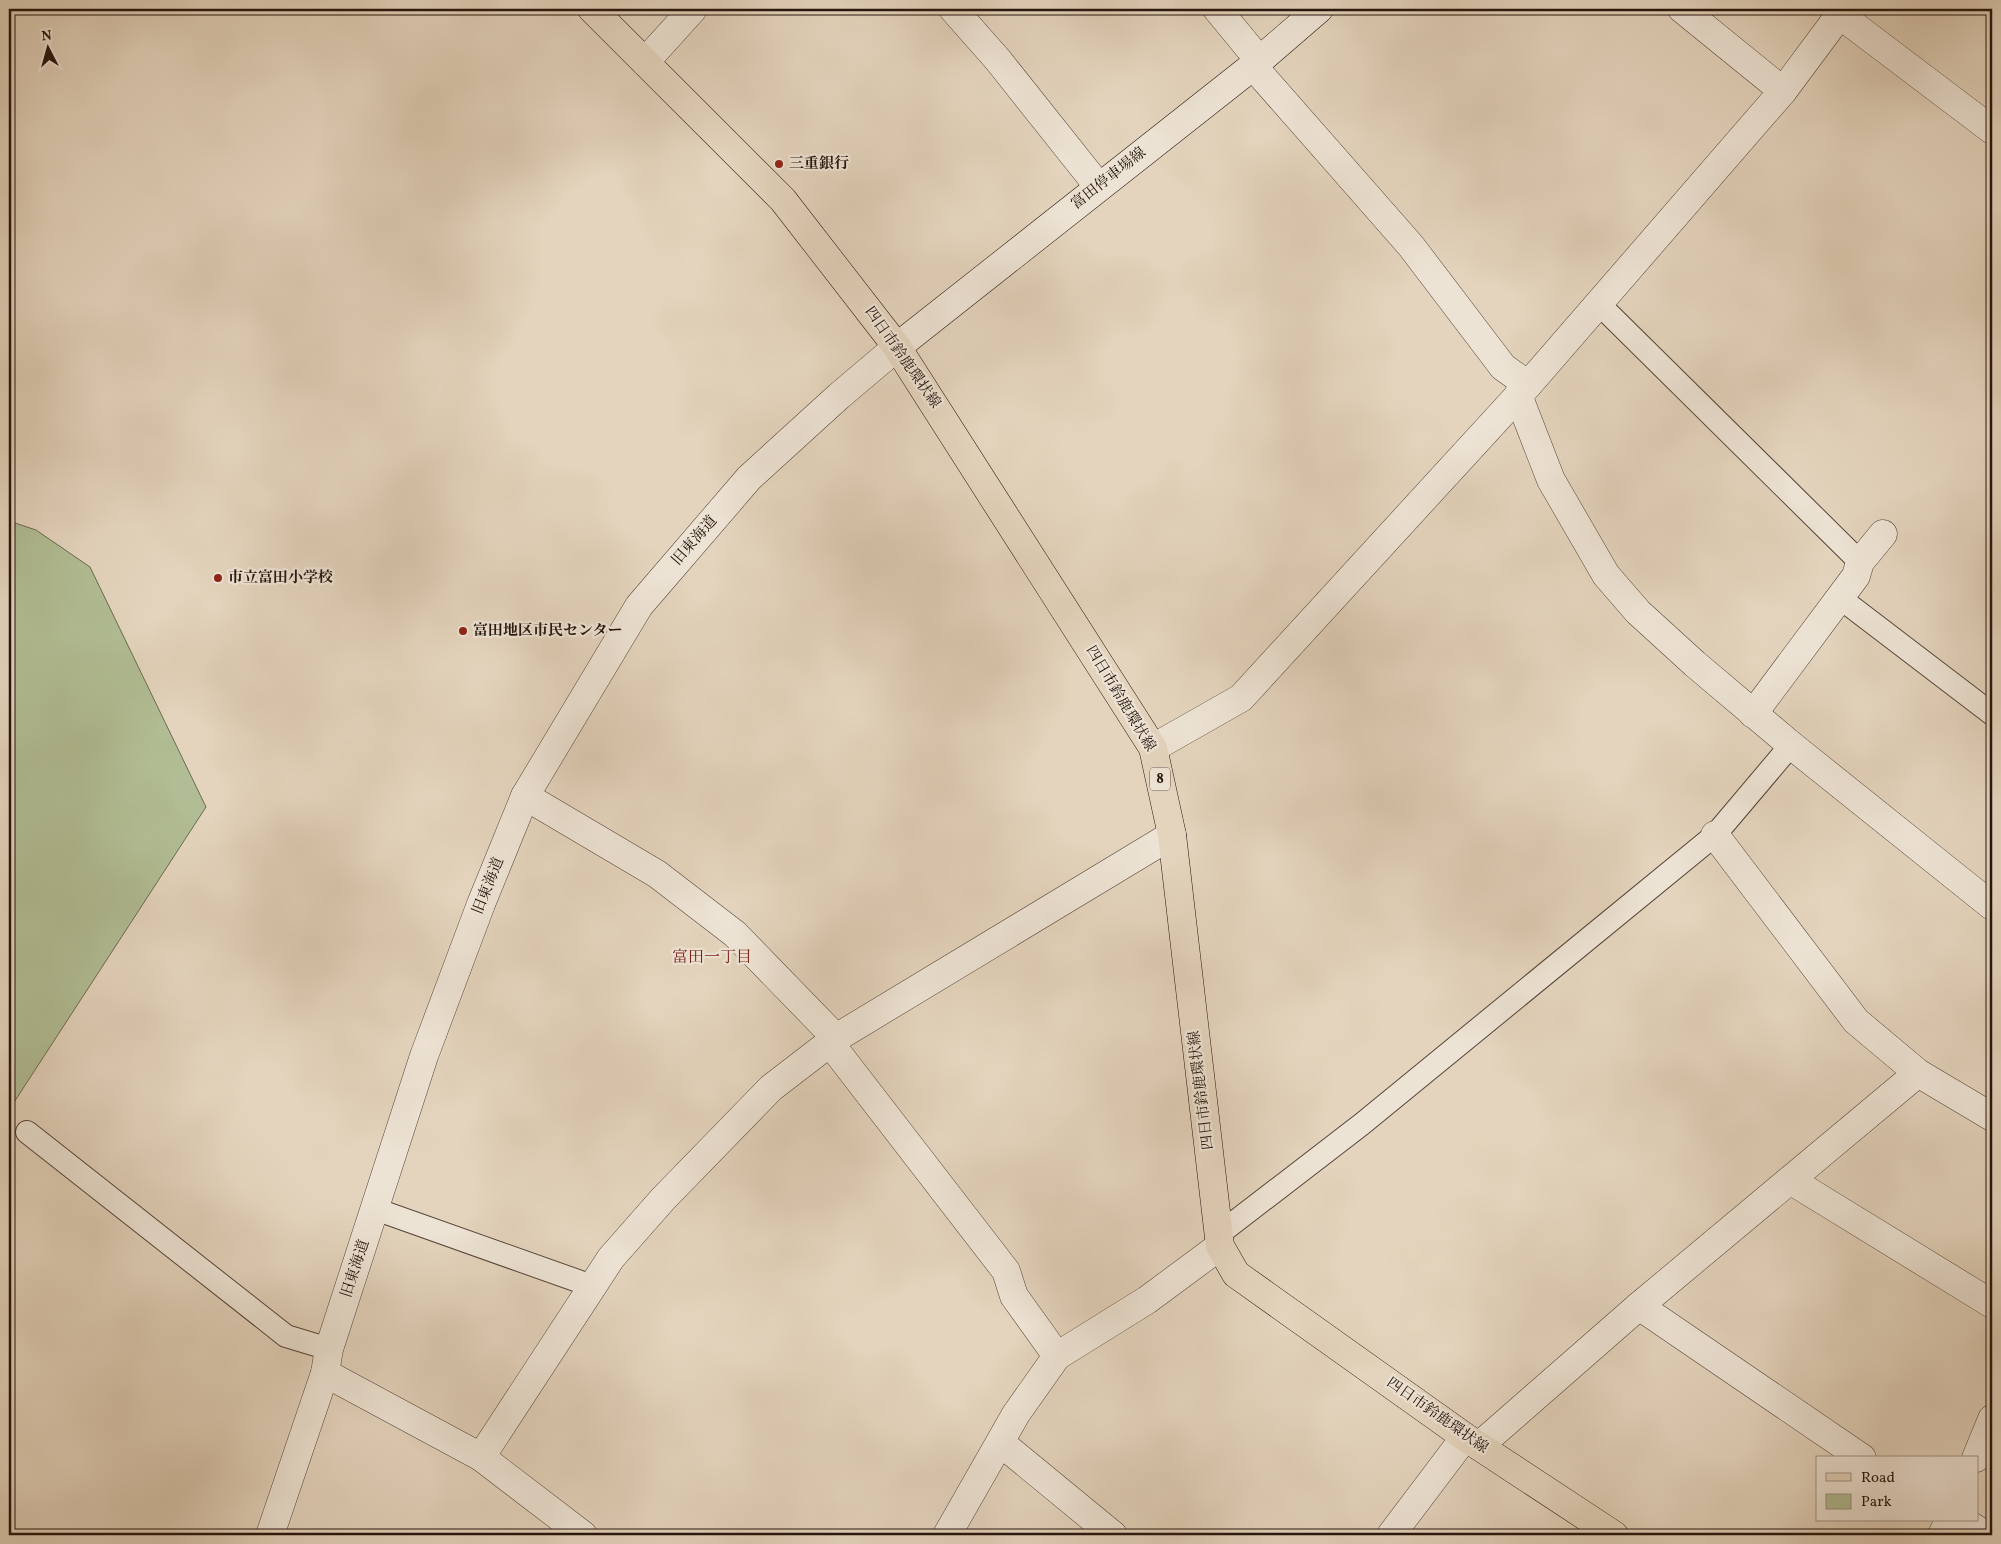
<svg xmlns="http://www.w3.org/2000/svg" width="2001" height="1544" viewBox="0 0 2001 1544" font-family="Vollkorn,'Noto Serif JP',serif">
  <rect width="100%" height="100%" fill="#e4d4bd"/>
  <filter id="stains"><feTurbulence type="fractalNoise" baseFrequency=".004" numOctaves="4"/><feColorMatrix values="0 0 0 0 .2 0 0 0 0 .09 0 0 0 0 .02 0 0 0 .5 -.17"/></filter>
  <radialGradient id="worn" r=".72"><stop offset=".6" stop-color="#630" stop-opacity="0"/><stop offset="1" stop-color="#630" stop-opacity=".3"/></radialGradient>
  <polygon fill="#b1bd94" stroke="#6c6951" points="9,521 36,530 90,567 206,807 9,1110"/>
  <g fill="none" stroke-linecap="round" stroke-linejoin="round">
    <g stroke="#56453a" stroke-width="24">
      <g id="lane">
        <polyline points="1598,303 1860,562"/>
        <polyline points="1840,598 1992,714"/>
        <polyline points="27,1132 286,1336 329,1349"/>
        <polyline points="375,1209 592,1286"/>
        <polyline points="1219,1234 1362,1124 1715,835 1791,745"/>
      </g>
    </g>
    <g stroke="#56453a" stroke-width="29">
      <g id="street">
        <polyline points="953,9 998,60 1099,187"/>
        <polyline points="1217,9 1259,60"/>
        <polyline points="1682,9 1783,91"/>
        <polyline points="1840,15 1992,130"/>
        <polyline points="645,62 693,9"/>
        <polyline points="1253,66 1411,246 1503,367 1528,385"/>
        <polyline points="1518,395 1551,480 1606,575 1638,612 1695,664 1791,745 1992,906"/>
        <polyline points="1753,714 1856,576 1860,562 1883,534"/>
        <polyline points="1153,748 1241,698 1528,385 1783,91 1844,9"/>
        <polyline points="525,796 657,874 735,934 836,1038"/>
        <polyline points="1715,835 1856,1021 1918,1073 1992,1117"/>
        <polyline points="830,1043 1006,1271 1014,1296 1057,1356"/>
        <polyline points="1790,1180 1992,1304"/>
        <polyline points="1639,1306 1862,1458"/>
        <polyline points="325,1373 481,1457 583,1535"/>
        <polyline points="1001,1443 1113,1535"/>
        <polyline points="1479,1446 1639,1306 1918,1073"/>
        <polyline points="481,1457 611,1258 663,1199 771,1088 836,1038 1172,835"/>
        <polyline points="1976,1458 1992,1419"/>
        <polyline points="1962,1520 1985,1535"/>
        <polyline points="270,1535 325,1373 329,1349 424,1056 481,904 525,796 639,606 749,478 839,396 897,347"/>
        <polyline points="947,1535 1016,1414 1057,1356 1147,1300 1220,1246"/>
        <polyline points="1391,1535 1465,1437"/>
        <polyline points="1942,1535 1949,1520"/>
      </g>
    </g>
    <g stroke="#26150e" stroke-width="29">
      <polyline id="secondary" points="897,347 1253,66 1319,9"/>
    </g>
    <g stroke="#26150e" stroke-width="29">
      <polyline id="primary" points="592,9 783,200 897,347 1153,748 1172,835 1220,1246 1236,1274 1465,1437 1614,1535"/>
    </g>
    <use href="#lane" stroke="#ede3d4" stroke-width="22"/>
    <use href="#street" stroke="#ede3d4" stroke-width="28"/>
    <use href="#secondary" stroke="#ede3d4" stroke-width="28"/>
    <use href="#primary" stroke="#e4d4bd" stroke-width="28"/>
  </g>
  <g fill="#8f2418" stroke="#ede3d4" stroke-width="2">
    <circle cx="779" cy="164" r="5"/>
    <circle cx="218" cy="578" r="5"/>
    <circle cx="463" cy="631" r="5"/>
  </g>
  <g text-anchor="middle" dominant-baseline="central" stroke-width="4.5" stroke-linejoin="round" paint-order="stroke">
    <rect fill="#ede3d4" stroke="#625349" stroke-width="1" x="1150" y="767.5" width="20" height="23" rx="4"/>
    <g font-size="14" font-weight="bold" fill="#26150e">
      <text x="1160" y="779">8</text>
    </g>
    <g font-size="15" font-weight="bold" fill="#26150e" stroke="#ede3d4" text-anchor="start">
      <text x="789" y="164">三重銀行</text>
      <text x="228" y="578">市立富田小学校</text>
      <text x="473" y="631">富田地区市民センター</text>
    </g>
    <g font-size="15" fill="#26150e" stroke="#ede3d4">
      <text transform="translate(1109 179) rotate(-38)">富田停車場線</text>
      <text transform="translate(902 358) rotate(55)">四日市鈴鹿環状線</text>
      <text transform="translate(695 541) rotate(-49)">旧東海道</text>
      <text transform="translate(1120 699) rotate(59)">四日市鈴鹿環状線</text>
      <text transform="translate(489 886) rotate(-68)">旧東海道</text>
      <text transform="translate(1202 1090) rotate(-97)">四日市鈴鹿環状線</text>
      <text transform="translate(356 1269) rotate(-72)">旧東海道</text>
      <text transform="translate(1437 1416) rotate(35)">四日市鈴鹿環状線</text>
    </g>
    <g font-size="16" fill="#7a1f14" stroke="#ede3d4">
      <text x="712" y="958">富田一丁目</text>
    </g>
  </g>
  <rect width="2001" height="1544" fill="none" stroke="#e4d4bd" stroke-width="30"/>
  <rect x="10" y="10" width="1981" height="1524" fill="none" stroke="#26150e" stroke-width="2.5"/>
  <rect x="15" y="15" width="1971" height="1514" fill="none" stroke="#26150e"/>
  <rect x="1816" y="1456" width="162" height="65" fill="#ede3d4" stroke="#9d9185"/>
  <rect x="1826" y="1473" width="25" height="8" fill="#e4d4bd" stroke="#9d9185"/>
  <text x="1861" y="1482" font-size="15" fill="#26150e">Road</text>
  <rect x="1826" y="1494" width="25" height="15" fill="#b1bd94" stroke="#9d9185"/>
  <text x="1861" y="1506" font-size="15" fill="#26150e">Park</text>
  <g transform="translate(48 48) rotate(354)" stroke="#ede3d4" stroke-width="4" paint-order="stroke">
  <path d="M0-4L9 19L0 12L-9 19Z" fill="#26150e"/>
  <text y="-8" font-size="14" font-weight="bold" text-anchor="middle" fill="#26150e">N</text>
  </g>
  <rect width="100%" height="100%" filter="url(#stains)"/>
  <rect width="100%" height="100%" fill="url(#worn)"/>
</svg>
